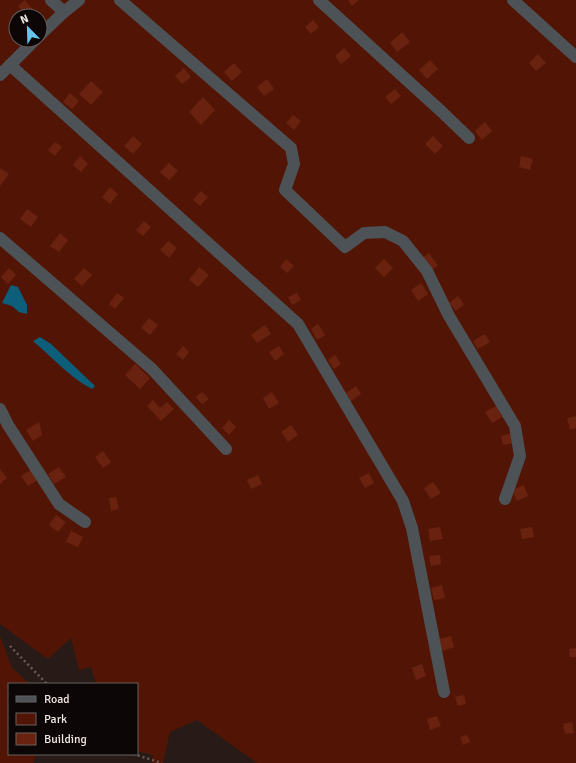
<svg xmlns="http://www.w3.org/2000/svg" width="576" height="763" viewBox="0 0 576 763" font-family="Signika,sans-serif">
  <rect width="100%" height="100%" fill="#281b17"/>
  <g fill="#521505" fill-rule="evenodd">
    <path d="M 0,0 L 576,0 L 576,763 L 257,763 L 197,720 L 170,732 L 163,763 L 152,763 L 153,755 L 137,751 L 137,684 L 96,684 L 91,667 L 79,670 L 71,638 L 48,659 L 0,624 ZM 16,16 L 40,16 L 40,40 L 16,40 Z"/>
    <polygon points="0,636 12,668 30,684 9,684 9,754 36,754 33,763 0,763"/>
  </g>
  <g fill="#0d5e7b">
    <polygon points="11,285 18,287 27,305 27,314 19,312 12,306 2,303"/>
    <path d="M 40,337 L 51,344 L 95,386 L 92,389 C 69,377 52,357 33,341 Z"/>
  </g>
  <g fill="#69220f">
    <polygon points="25,0 34,11 28,16 27,16 18,6"/>
    <polygon points="348,0 359,0 352,6"/>
    <polygon points="313,20 319,27 311,34 305,27"/>
    <polygon points="402,32 410,42 397,52 390,43"/>
    <polygon points="344,48 351,56 341,64 335,56"/>
    <polygon points="538,54 546,63 536,71 529,63"/>
    <polygon points="430,60 438,69 427,79 419,70"/>
    <polygon points="234,63 242,72 232,81 224,72"/>
    <polygon points="184,68 191,77 182,84 175,76"/>
    <polygon points="267,79 274,89 264,96 257,87"/>
    <polygon points="91,81 103,92 91,105 79,94"/>
    <polygon points="395,89 401,96 391,104 385,97"/>
    <polygon points="70,93 79,101 72,109 63,102"/>
    <polygon points="203,97 215,110 201,125 189,112"/>
    <polygon points="293,115 301,121 294,130 286,123"/>
    <polygon points="485,122 492,131 482,140 475,131"/>
    <polygon points="133,136 142,144 133,154 124,146"/>
    <polygon points="433,136 443,146 435,154 425,144"/>
    <polygon points="55,142 62,147 55,156 48,150"/>
    <polygon points="80,156 88,164 81,172 73,165"/>
    <polygon points="521,156 533,159 530,170 519,167"/>
    <polygon points="169,163 178,171 169,180 160,172"/>
    <polygon points="0,168 9,174 0,186"/>
    <polygon points="110,187 118,194 110,204 102,197"/>
    <polygon points="201,191 208,197 200,206 193,200"/>
    <polygon points="27,209 38,217 31,227 20,219"/>
    <polygon points="144,221 151,227 143,236 136,230"/>
    <polygon points="60,233 68,240 59,252 50,246"/>
    <polygon points="168,241 177,248 169,258 160,250"/>
    <polygon points="429,253 438,266 431,270 422,258"/>
    <polygon points="286,259 294,266 287,273 280,267"/>
    <polygon points="384,259 393,268 384,277 375,268"/>
    <polygon points="199,267 209,275 198,287 189,280"/>
    <polygon points="9,268 16,275 8,284 1,277"/>
    <polygon points="84,268 92,275 82,286 74,279"/>
    <polygon points="421,283 428,294 418,301 411,290"/>
    <polygon points="117,293 124,298 115,309 109,304"/>
    <polygon points="297,293 301,300 292,305 288,297"/>
    <polygon points="458,296 464,304 456,311 449,303"/>
    <polygon points="149,318 158,325 150,335 141,328"/>
    <polygon points="318,324 325,335 317,340 311,329"/>
    <polygon points="265,325 271,334 257,343 251,335"/>
    <polygon points="485,334 490,342 478,349 473,341"/>
    <polygon points="183,346 189,352 183,360 176,354"/>
    <polygon points="279,346 284,354 275,361 269,352"/>
    <polygon points="335,355 341,364 334,369 328,360"/>
    <polygon points="135,364 150,378 140,389 125,375"/>
    <polygon points="356,386 361,394 351,401 346,393"/>
    <polygon points="202,392 209,399 202,404 196,397"/>
    <polygon points="272,392 279,403 269,409 263,398"/>
    <polygon points="153,400 160,408 167,402 174,409 161,421 147,406"/>
    <polygon points="496,406 502,417 492,423 485,412"/>
    <polygon points="576,416 576,428 570,430 567,418"/>
    <polygon points="229,420 236,427 229,435 222,428"/>
    <polygon points="39,422 42,435 33,441 26,430"/>
    <polygon points="291,425 298,435 288,442 281,432"/>
    <polygon points="512,433 514,443 503,445 501,436"/>
    <polygon points="103,451 111,462 103,468 95,457"/>
    <polygon points="59,467 66,477 54,484 48,474"/>
    <polygon points="0,469 7,478 0,484"/>
    <polygon points="32,469 39,479 28,486 21,476"/>
    <polygon points="369,473 374,483 365,488 359,478"/>
    <polygon points="258,475 262,484 251,489 247,480"/>
    <polygon points="433,482 441,493 431,499 424,488"/>
    <polygon points="524,485 528,496 517,501 512,490"/>
    <polygon points="116,497 119,509 111,511 109,498"/>
    <polygon points="56,515 66,522 58,532 49,525"/>
    <polygon points="440,527 443,539 430,541 428,529"/>
    <polygon points="532,527 534,537 522,539 520,529"/>
    <polygon points="71,531 83,537 78,547 66,542"/>
    <polygon points="440,555 441,564 431,566 429,556"/>
    <polygon points="442,585 445,598 434,600 431,588"/>
    <polygon points="451,636 454,647 442,651 439,639"/>
    <polygon points="576,648 576,657 570,657 569,649"/>
    <polygon points="422,664 426,676 416,680 412,668"/>
    <polygon points="464,695 466,704 458,706 455,697"/>
    <polygon points="437,716 441,726 430,730 427,719"/>
    <polygon points="572,722 574,733 565,734 563,724"/>
    <polygon points="467,735 470,742 463,745 460,737"/>
  </g>
  <g fill="none" stroke-linecap="round" stroke-linejoin="round">
    <g stroke="#675b58" stroke-width="2.5" stroke-dasharray="2 3" stroke-linecap="butt">
      <polyline points="10,646 47,684"/>
      <polyline points="133,754 162,763"/>
    </g>
    <g stroke="#4c5255" stroke-width="12">
      <polyline points="51,0 64,12"/>
      <polyline points="120,0 291,148 294,164 285,190 345,247 364,233 385,232 403,241 427,271 449,316 515,426 520,456 505,499"/>
      <polyline points="319,0 442,112 469,138"/>
      <polyline points="513,0 576,57"/>
      <polyline points="40,35 64,12 79,0"/>
      <polyline points="10,65 298,324 403,501 412,528 444,692"/>
      <polyline points="0,75 35,40"/>
      <polyline points="0,238 152,369 226,449"/>
      <polyline points="0,409 8,425 59,504 85,522"/>
    </g>
  </g>
  <rect x="8" y="683" width="130" height="72" fill="#0c0706" stroke="#67605e"/>
  <rect x="16" y="696" width="20" height="6" fill="#4c5255" stroke="#67605e"/>
  <text x="44" y="703" font-size="12" fill="#efe6e3">Road</text>
  <rect x="16" y="713" width="20" height="12" fill="#521505" stroke="#67605e"/>
  <text x="44" y="723" font-size="12" fill="#efe6e3">Park</text>
  <rect x="16" y="733" width="20" height="12" fill="#69220f" stroke="#67605e"/>
  <text x="44" y="743" font-size="12" fill="#efe6e3">Building</text>
  <g transform="translate(28 28) rotate(337)"><circle r="19" fill="#0c0706" stroke="#67605e"/>
  <path d="M0-3L7 15L0 10L-7 15Z" fill="#64c5ee"/>
  <text y="-6" font-size="11" font-weight="bold" text-anchor="middle" fill="#efe6e3">N</text>
  </g>
</svg>
